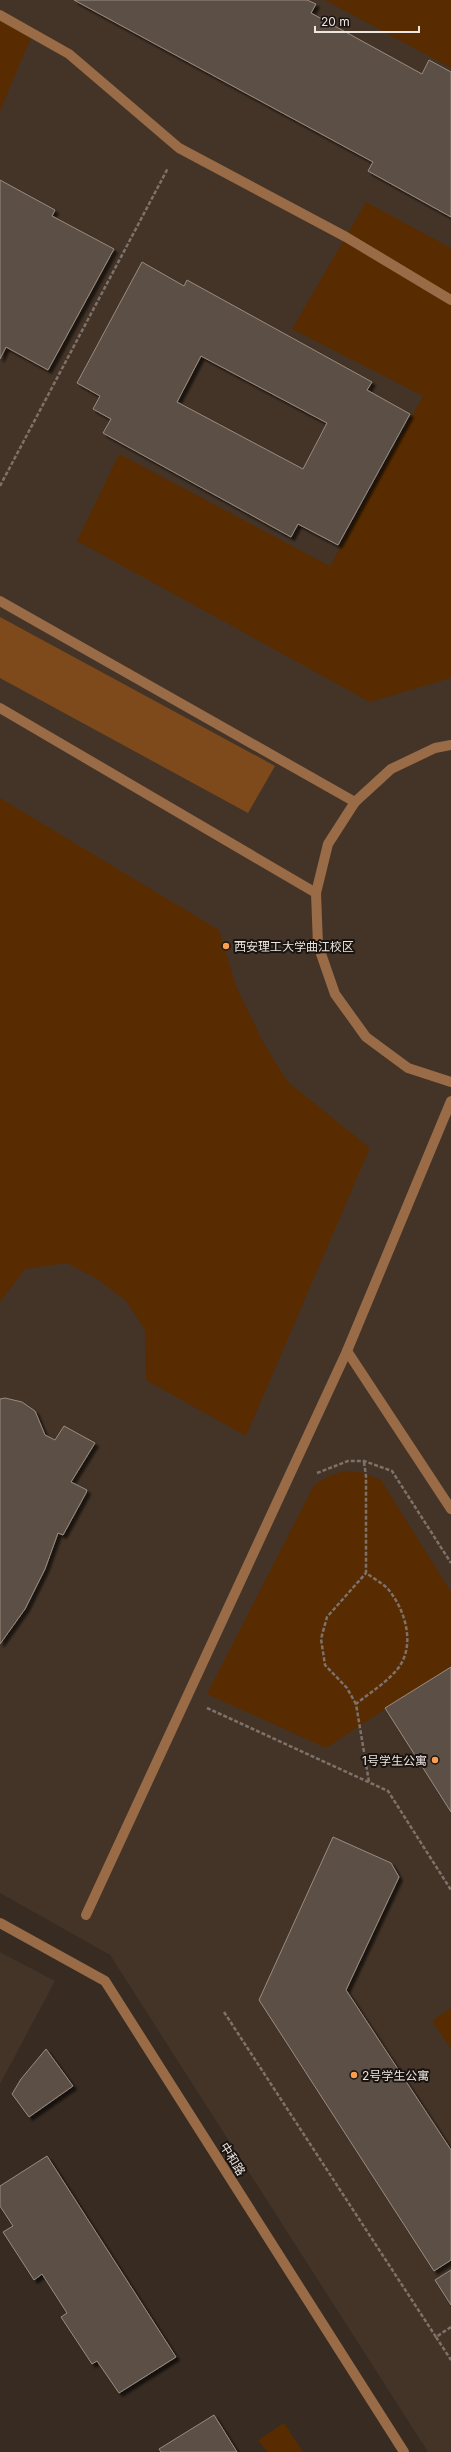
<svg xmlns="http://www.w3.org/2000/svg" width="451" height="2452" viewBox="0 0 451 2452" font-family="Inter,'Noto Sans SC',sans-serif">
  <defs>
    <filter id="shadow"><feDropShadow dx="3.5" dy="3.5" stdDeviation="1" flood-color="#0009"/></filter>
  </defs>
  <rect width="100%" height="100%" fill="#372b22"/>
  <g fill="#443427">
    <polygon points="0,0 451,0 451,2452 428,2452 110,1955 0,1893"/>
    <polygon points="0,1952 55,1981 0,2084"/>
  </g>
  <g fill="#582c00">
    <polygon points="325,0 451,0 451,68"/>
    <polygon points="0,16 33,33 0,111"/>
    <polygon points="366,202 451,248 451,678 370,702 77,541 119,454 330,566 423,396 292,329"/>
    <polygon points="0,798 219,930 236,986 263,1042 288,1082 370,1148 246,1436 146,1380 145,1330 126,1301 99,1280 67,1263 25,1269 0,1302"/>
    <polygon points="344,1471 360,1472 381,1480 451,1592 451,1666 326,1748 207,1694 314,1485 327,1477"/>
    <polygon points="451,2008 451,2049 432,2021"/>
    <polygon points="284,2423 303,2452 267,2452 258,2440"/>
  </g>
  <polygon fill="#7e4a1c" points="0,617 275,766 248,813 0,678"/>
  <g fill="#5c4f45" stroke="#998b80" fill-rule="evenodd" filter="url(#shadow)">
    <polygon points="74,0 307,0 316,4 311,13 422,74 429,60 451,72 451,217 368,171 373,162"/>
    <polygon points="0,180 55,210 52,216 114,249 48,370 6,347 0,359"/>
    <path d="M 142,262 L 184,286 L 187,280 L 372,382 L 367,390 L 410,414 L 338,545 L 298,524 L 291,537 L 103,433 L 111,419 L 93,409 L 100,396 L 77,383 ZM 201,356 L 327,423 L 303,469 L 177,402 Z"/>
    <polygon points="5,1398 22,1402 35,1411 45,1435 55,1440 64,1426 95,1443 71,1482 87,1490 86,1493 63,1535 58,1533 45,1569 25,1609 0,1644 0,1399"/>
    <polygon points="451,1667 451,1812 385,1708"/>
    <polygon points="333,1837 391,1863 399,1877 346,1990 451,2150 451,2260 434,2271 259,2000"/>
    <polygon points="46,2049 73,2086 29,2117 12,2094 21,2079"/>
    <polygon points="47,2156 176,2357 119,2393 97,2361 92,2364 61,2317 67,2313 42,2274 34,2280 3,2232 13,2226 0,2206 0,2186"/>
    <polygon points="451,2270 451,2305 435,2280"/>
    <polygon points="214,2415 237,2452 161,2452 159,2449"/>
  </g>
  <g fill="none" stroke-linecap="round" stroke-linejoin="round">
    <g stroke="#7d726b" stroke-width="2.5" stroke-dasharray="4 2" stroke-linecap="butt">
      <polyline points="0,486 168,168"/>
      <path d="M 364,1462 L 366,1476 L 366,1573 C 373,1578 382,1583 388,1589 C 407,1612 417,1650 394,1673 C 383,1685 368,1694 356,1704 L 369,1782"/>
      <polyline points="317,1473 348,1461 364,1461 392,1471 451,1563"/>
      <polyline points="356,1704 347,1688 325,1665 321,1639 327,1617 366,1573"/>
      <polyline points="207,1708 388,1791 451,1890"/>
      <polyline points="224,2012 436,2337 451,2327"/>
      <polyline points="436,2337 451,2360"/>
    </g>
    <g stroke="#996b46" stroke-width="10">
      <polyline points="0,15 69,54 179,148 346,237 451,300"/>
      <polyline points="0,601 355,802"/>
      <polyline points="0,708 316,893"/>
      <polyline points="451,745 435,748 391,769 355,802 328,844 316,893 318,945 335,994 366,1037 408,1068 451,1082"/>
      <polyline points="347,1351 451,1509"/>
      <polyline points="86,1915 347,1351 451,1101"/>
      <polyline points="0,1923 105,1981 404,2452"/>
    </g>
  </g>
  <g fill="#fb9e50" stroke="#1a1411" stroke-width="1.5">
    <circle cx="226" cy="946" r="4"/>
    <circle cx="435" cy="1760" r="4"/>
    <circle cx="354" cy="2075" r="4"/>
  </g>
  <g text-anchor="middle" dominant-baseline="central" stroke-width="4" stroke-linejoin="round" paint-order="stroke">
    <g font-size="12" fill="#ede5e0" stroke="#1a1411" text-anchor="start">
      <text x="234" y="946">西安理工大学曲江校区</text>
      <text x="427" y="1760" text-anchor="end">1号学生公寓</text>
      <text x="362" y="2075">2号学生公寓</text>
    </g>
    <g font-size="12" fill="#ede5e0" stroke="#1a1411">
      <text transform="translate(233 2159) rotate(58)">中和路</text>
    </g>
  </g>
  <path d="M315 26v6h104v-6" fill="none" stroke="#ede5e0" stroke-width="2"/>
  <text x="321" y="26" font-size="12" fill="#ede5e0" stroke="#1a1411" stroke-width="3" paint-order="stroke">20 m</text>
</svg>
